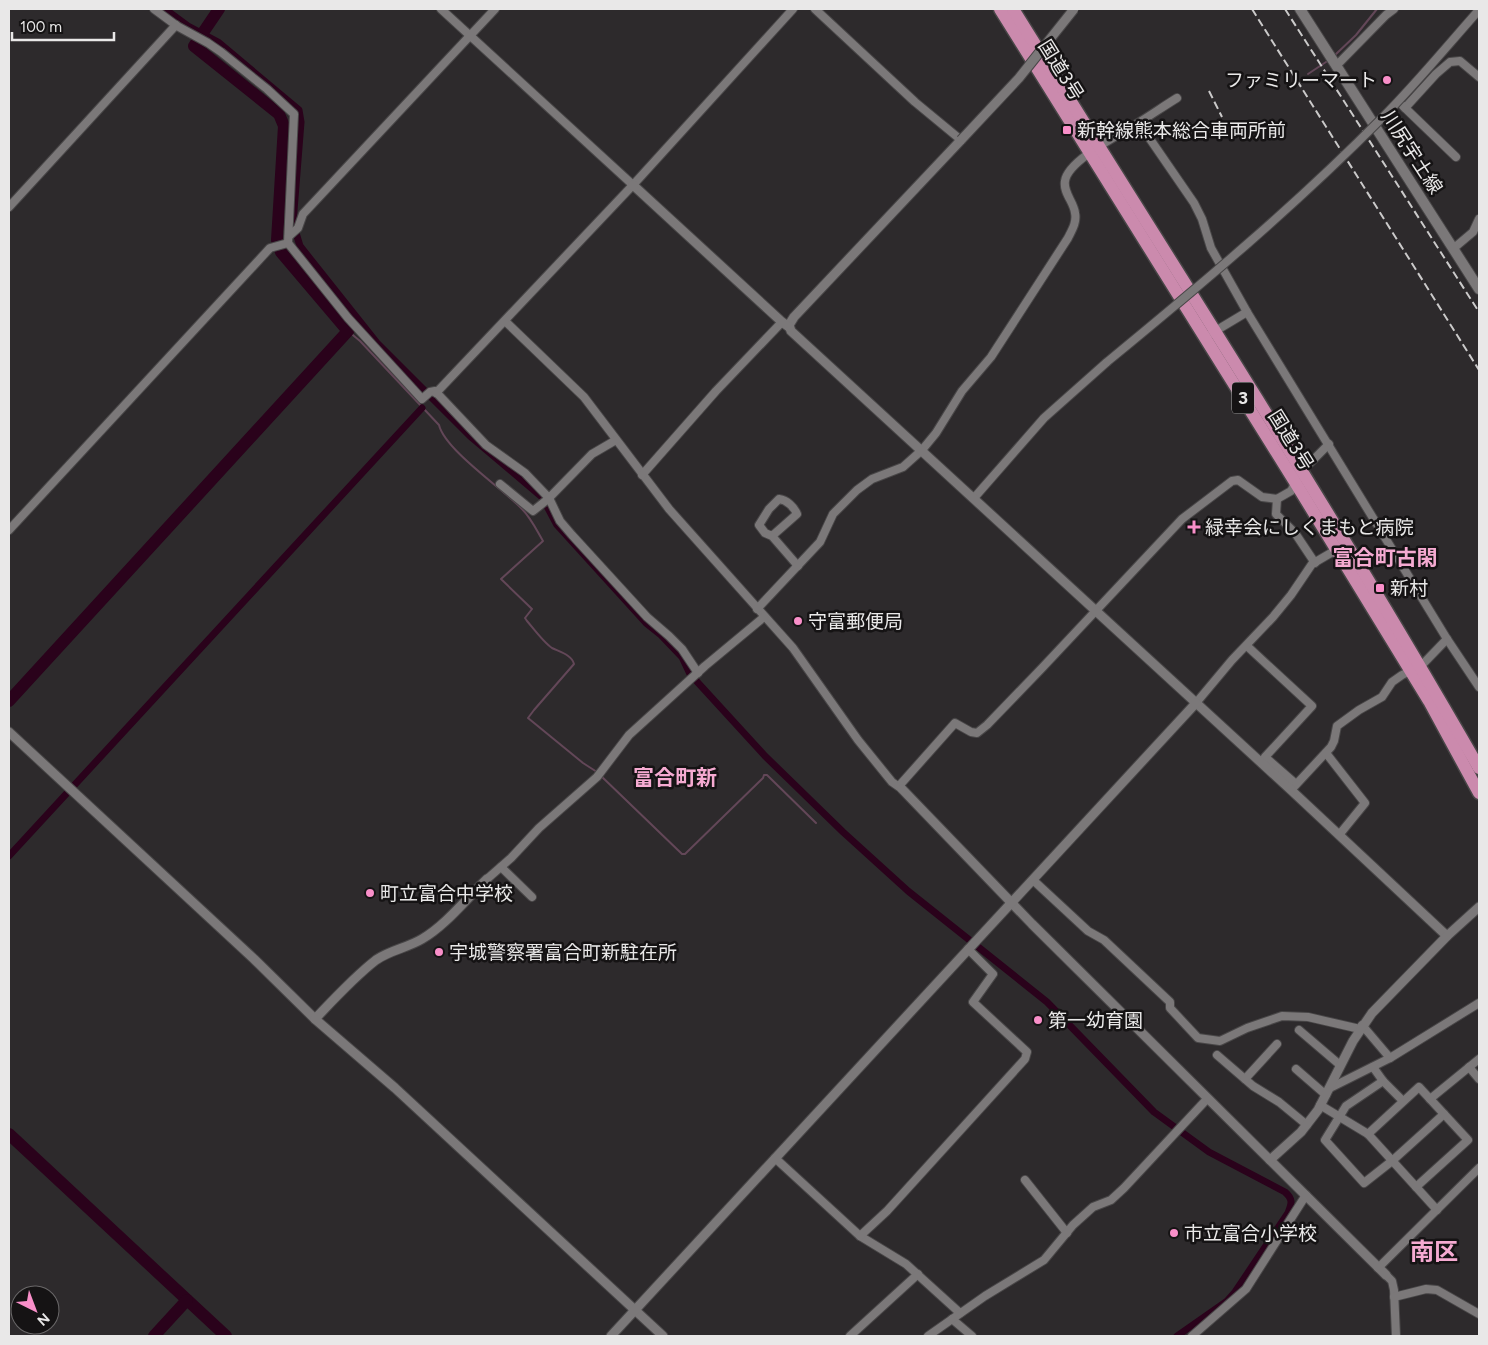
<svg xmlns="http://www.w3.org/2000/svg" width="1488" height="1345" viewBox="0 0 1488 1345" font-family="Figtree,'Noto Sans JP',sans-serif">
  <rect width="100%" height="100%" fill="#2d2a2c"/>
  <g fill="none" stroke-linecap="round" stroke-linejoin="round">
    <g stroke="#634758" stroke-width="2">
      <polyline points="1335,55 1356,35 1377,9"/>
      <polyline points="1308,74 1329,60"/>
      <path d="M 348,331 L 360,341 L 439,425 C 445,450 503,489 522,509 C 531,518 537,531 543,541 L 501,579 L 532,609 L 525,618 L 527,621 C 533,628 544,643 552,648 C 560,652 572,655 574,664 L 534,710 L 528,718 L 583,763 L 597,772"/>
      <polyline points="600,775 682,854 685,854 763,778 764,775 767,775 816,823"/>
    </g>
    <g stroke="#2a021b" stroke-width="7">
      <path d="M 165,9 L 188,26 L 218,42 L 299,110 L 301,122 L 293,223 L 300,246 L 377,343 L 470,436 L 542,497 L 557,525 L 646,623 L 661,635 L 682,657 L 690,674 L 765,756 L 843,832 L 908,891 L 1047,1002 L 1154,1112 L 1209,1152 L 1285,1192 C 1293,1199 1292,1203 1288,1213 L 1235,1292 L 1227,1301 L 1177,1336"/>
      <polyline points="9,856 422,408"/>
    </g>
    <g stroke="#2a021b" stroke-width="12">
      <polyline points="9,701 348,331 281,252 277,240 284,126 279,114 194,46 219,9"/>
      <polyline points="9,1134 226,1336"/>
      <polyline points="154,1336 187,1300"/>
    </g>
    <g stroke="#484647" stroke-width="10">
      <g id="minor">
        <polyline points="154,9 177,26 208,43 221,52 267,89 294,114 288,243 348,318 422,399 430,392 435,391 486,445 525,473 549,498 560,521 572,535 647,617 669,636 682,649 698,673"/>
        <polyline points="441,9 633,185"/>
        <polyline points="815,9 915,102 961,140"/>
        <polyline points="1336,66 1386,15 1394,9"/>
        <polyline points="1403,106 1456,157"/>
        <polyline points="1405,108 1436,74 1450,62 1460,61 1479,77"/>
        <polyline points="1139,123 1194,203 1202,219 1211,248 1247,312 1447,639 1479,687"/>
        <polyline points="9,207 176,25"/>
        <polyline points="289,236 298,228 303,214 495,9"/>
        <polyline points="1454,248 1473,232 1479,219"/>
        <polyline points="505,321 584,397 669,509 793,648 858,740 892,782 902,789"/>
        <polyline points="1212,333 1247,312"/>
        <polyline points="436,393 633,185 793,9"/>
        <polyline points="642,475 716,391 782,322"/>
        <polyline points="500,484 533,511 548,499 592,454 616,440"/>
        <polyline points="974,498 1044,418 1107,362"/>
        <polyline points="1277,499 1276,514 1295,533 1315,563"/>
        <polyline points="9,530 270,248 288,243"/>
        <path d="M 772,536 L 797,514 C 794,507 787,500 779,499 L 769,509 L 759,525 L 765,533 L 772,536 L 798,566"/>
        <path d="M 757,609 L 820,542 L 833,514 L 857,490 L 872,479 L 903,467 L 922,450 L 936,433 L 962,391 L 991,357 L 1068,238 C 1072,230 1077,222 1075,213 C 1074,202 1063,193 1065,181 C 1068,160 1121,134 1138,123 C 1151,115 1164,106 1177,98"/>
        <polyline points="1247,646 1312,706 1265,757 1296,784"/>
        <polyline points="1196,703 1232,660 1273,617 1291,595 1312,564 1336,550"/>
        <polyline points="1326,753 1365,803 1339,835"/>
        <polyline points="899,786 955,723 971,732 977,733 987,725 1042,668 1182,519 1232,481 1238,480 1262,497 1277,499 1291,491 1302,471 1329,444"/>
        <polyline points="1291,790 1331,747 1334,741 1337,726 1359,710 1382,697 1392,682 1402,675 1421,666 1447,639"/>
        <polyline points="501,867 532,897"/>
        <polyline points="487,879 511,858 539,828 597,777 629,735 705,666 764,617"/>
        <polyline points="1033,880 1088,931 1104,940 1170,1002 1170,1008 1198,1038 1220,1041 1247,1028 1282,1016 1308,1017 1360,1029"/>
        <polyline points="1362,1025 1390,1058"/>
        <polyline points="1299,1030 1340,1065"/>
        <polyline points="1217,1055 1253,1086 1279,1102 1307,1125"/>
        <polyline points="1373,1067 1383,1081 1403,1101"/>
        <polyline points="1469,1067 1479,1079"/>
        <polyline points="1296,1069 1326,1095"/>
        <polyline points="1245,1079 1277,1044"/>
        <polyline points="1383,1081 1346,1106 1325,1140 1364,1183 1392,1161 1444,1114"/>
        <polyline points="1330,1088 1390,1058 1479,1003"/>
        <polyline points="1430,1099 1479,1059"/>
        <polyline points="1320,1105 1368,1134 1437,1210"/>
        <polyline points="1368,1134 1419,1087 1468,1140 1416,1187"/>
        <polyline points="775,1158 860,1236 906,1264 960,1313"/>
        <polyline points="1025,1180 1067,1233"/>
        <polyline points="860,1236 887,1211 1025,1059 1027,1052 973,1002 993,974 968,949"/>
        <polyline points="1378,1268 1479,1168"/>
        <polyline points="1386,1275 1392,1281 1394,1290 1396,1336"/>
        <polyline points="1394,1297 1426,1289 1437,1290 1479,1314"/>
        <polyline points="952,1319 972,1336"/>
        <polyline points="850,1336 918,1274"/>
        <polyline points="928,1336 985,1296 1044,1260 1073,1225 1093,1207 1111,1200 1124,1188 1207,1099"/>
        <polyline points="1192,1336 1246,1289 1306,1195"/>
      </g>
    </g>
    <g stroke="#484647" stroke-width="11">
      <g id="tertiary">
        <polyline points="961,140 794,317 789,325 791,331 1291,790 1447,936"/>
        <polyline points="633,185 782,322 789,327"/>
        <polyline points="9,732 254,959 315,1019 395,1088 663,1336"/>
        <polyline points="902,789 1032,924 1386,1275"/>
        <path d="M 315,1019 C 334,999 354,977 376,960 C 390,950 407,948 422,939 C 446,925 466,899 487,879"/>
        <polyline points="1270,1160 1301,1132 1318,1110 1353,1041 1372,1013 1447,936 1479,907"/>
        <polyline points="611,1336 1196,703"/>
      </g>
    </g>
    <g stroke="#484647" stroke-width="12">
      <polyline id="secondary" points="1300,9 1479,289"/>
    </g>
    <g stroke="#484647" stroke-width="15">
      <g id="trunk">
        <polyline points="1000,9 1295,482 1429,701 1479,793"/>
        <path d="M 1013,9 C 1170,261 1331,510 1479,768"/>
      </g>
    </g>
    <use href="#minor" stroke="#7b7879" stroke-width="8"/>
    <use href="#tertiary" stroke="#7b7879" stroke-width="9"/>
    <use href="#secondary" stroke="#7b7879" stroke-width="10"/>
    <use href="#trunk" stroke="#cb8aad" stroke-width="12"/>
    <g stroke="#cbcaca" stroke-width="2" stroke-dasharray="8 4" stroke-linecap="butt">
      <polyline points="1252,9 1479,370"/>
      <polyline points="1285,9 1479,312"/>
      <polyline points="1209,91 1222,117"/>
    </g>
    <g stroke="#484647" stroke-width="10" stroke-linecap="butt">
      <path id="minor-bridge" d="M 1107,362 C 1202,284 1296,205 1382,118 C 1416,84 1447,46 1479,10"/>
    </g>
    <g stroke="#484647" stroke-width="11" stroke-linecap="butt">
      <polyline id="tertiary-bridge" points="961,140 1019,78 1074,9"/>
    </g>
    <use href="#minor-bridge" stroke="#7b7879" stroke-width="8"/>
    <use href="#tertiary-bridge" stroke="#7b7879" stroke-width="9"/>
  </g>
  <g fill="#f98fc9" stroke="#151314" stroke-width="2">
    <circle cx="1387" cy="80" r="5"/>
    <rect x="1062" y="125" width="10" height="10" rx="2.5"/>
    <path d="M1191.5 519.5h5v5h5v5h-5v5h-5v-5h-5v-5h5z"/>
    <rect x="1375" y="583" width="10" height="10" rx="2.5"/>
    <circle cx="798" cy="621" r="5"/>
    <circle cx="370" cy="893" r="5"/>
    <circle cx="439" cy="952" r="5"/>
    <circle cx="1038" cy="1020" r="5"/>
    <circle cx="1174" cy="1233" r="5"/>
  </g>
  <g text-anchor="middle" dominant-baseline="central" stroke-width="5" stroke-linejoin="round" paint-order="stroke">
    <rect fill="#151314" stroke="#a9a8a8" stroke-width="1" x="1232" y="382.5" width="22" height="31" rx="4"/>
    <g font-size="18" font-weight="bold" fill="#e9e8e8">
      <text x="1243" y="398">3</text>
    </g>
    <g font-size="19" fill="#e9e8e8" stroke="#151314">
      <text transform="translate(1061 70) rotate(58)">国道3号</text>
      <text transform="translate(1412 152) rotate(57)">川尻宇土線</text>
      <text transform="translate(1291 440) rotate(58)">国道3号</text>
    </g>
    <g font-size="19" fill="#e9e8e8" stroke="#151314" text-anchor="start">
      <text x="1377" y="80" text-anchor="end">ファミリーマート</text>
      <text x="1077" y="130">新幹線熊本総合車両所前</text>
      <text x="1205" y="527">緑幸会にしくまもと病院</text>
      <text x="1390" y="588">新村</text>
      <text x="808" y="621">守富郵便局</text>
      <text x="380" y="893">町立富合中学校</text>
      <text x="449" y="952">宇城警察署富合町新駐在所</text>
      <text x="1048" y="1020">第一幼育園</text>
      <text x="1184" y="1233">市立富合小学校</text>
    </g>
    <g font-size="21" font-weight="bold" fill="#f5aad1" stroke="#151314">
      <text x="1385" y="557">富合町古閑</text>
      <text x="675" y="777">富合町新</text>
    </g>
    <g font-size="24" font-weight="bold" fill="#f5aad1" stroke="#151314">
      <text x="1434" y="1251">南区</text>
    </g>
  </g>
  <rect width="1488" height="1345" fill="none" stroke="#e9e8e8" stroke-width="20"/>
  <g transform="translate(35 1310) rotate(138)"><circle r="24" fill="#151314" stroke="#6a6869"/>
  <path d="M0-4L9 19L0 12L-9 19Z" fill="#f98fc9"/>
  <text y="-8" font-size="14" font-weight="bold" text-anchor="middle" fill="#e9e8e8">N</text>
  </g>
  <path d="M12 32v8h102v-8" fill="none" stroke="#e9e8e8" stroke-width="2.5"/>
  <text x="20" y="32" font-size="15" fill="#e9e8e8" stroke="#151314" stroke-width="4" paint-order="stroke">100 m</text>
</svg>
